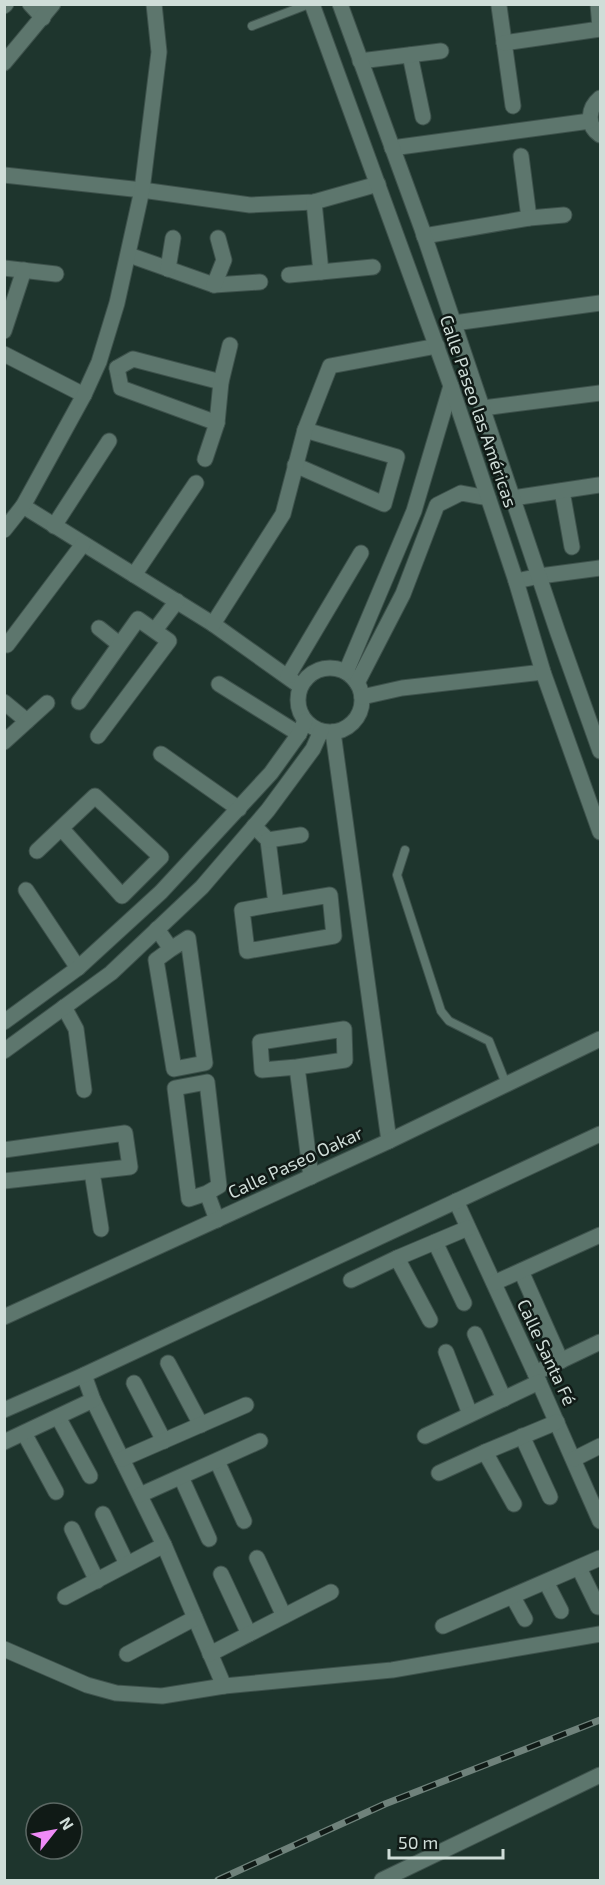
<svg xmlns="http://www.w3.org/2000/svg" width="605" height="1885" viewBox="0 0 605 1885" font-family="'Exo 2',sans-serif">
  <rect width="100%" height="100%" fill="#1e352d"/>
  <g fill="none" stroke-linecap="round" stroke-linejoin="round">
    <g stroke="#3e524c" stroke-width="10">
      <g id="service">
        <polyline points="252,26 309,4"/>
        <polyline points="405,850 397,875 441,1011 449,1021 489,1041 506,1084"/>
      </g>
    </g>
    <g stroke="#3e524c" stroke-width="17">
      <g id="minor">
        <polyline points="30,4 43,18"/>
        <polyline points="598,4 600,28"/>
        <polyline points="4,6 6,4"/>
        <polyline points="499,6 513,106"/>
        <polyline points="504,43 600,29"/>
        <polyline points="410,55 423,117"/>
        <polyline points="360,61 441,51"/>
        <polyline points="4,63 53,4"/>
        <path d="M 600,98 C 588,108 586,125 600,135"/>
        <polyline points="392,148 590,121"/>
        <polyline points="521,156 529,218"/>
        <polyline points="4,175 142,190 250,205 314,202 378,184"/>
        <polyline points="314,202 321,272"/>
        <polyline points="424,236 529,218 564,215"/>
        <polyline points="129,255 214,285 260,282"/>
        <polyline points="4,268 56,274"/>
        <polyline points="168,269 173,238"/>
        <polyline points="289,275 373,267"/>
        <polyline points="214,285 224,260 218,238"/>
        <polyline points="454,323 600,303"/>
        <polyline points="4,331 24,270"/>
        <polyline points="4,354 84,395"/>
        <polyline points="117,368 121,388 217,423"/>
        <polyline points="117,368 133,359 221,382"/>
        <polyline points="483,408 600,393"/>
        <polyline points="205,459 217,423 221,382 230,345"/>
        <polyline points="295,465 384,504 397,457 305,430"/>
        <polyline points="562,491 572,547"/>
        <polyline points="513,498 599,485"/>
        <polyline points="23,506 213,624 300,686"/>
        <polyline points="54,526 109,441"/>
        <polyline points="4,530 23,506 84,395 99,362 117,303 142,190 159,52 154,4"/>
        <polyline points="134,575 196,483"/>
        <polyline points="516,581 540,576 600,568"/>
        <polyline points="213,624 283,514 305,430 330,366 437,346"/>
        <polyline points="99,628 119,644"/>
        <polyline points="155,630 177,601"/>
        <polyline points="7,645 83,544"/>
        <circle cx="330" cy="700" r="32"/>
        <polyline points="346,672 414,511 451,386"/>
        <polyline points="288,676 361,553"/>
        <polyline points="357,683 403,594 437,505 461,493 488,498"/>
        <polyline points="219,684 299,734"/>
        <polyline points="362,697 402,688 543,672"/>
        <polyline points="4,702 27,721"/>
        <polyline points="79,702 138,619 169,641 98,736"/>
        <polyline points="333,732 389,1141"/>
        <polyline points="4,742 47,703"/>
        <polyline points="161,754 239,809"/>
        <polyline points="254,826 268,840 276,904 330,895 334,936 247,951 242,910 276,904"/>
        <polyline points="268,840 301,835"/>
        <polyline points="37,851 95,796 161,857 122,896 61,828"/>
        <polyline points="26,890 78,968"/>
        <polyline points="157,929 171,949 188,938 205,1063 174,1069 156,960 171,949"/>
        <polyline points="64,1007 76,1029 84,1090"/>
        <polyline points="4,1022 78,968 161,892 271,773 299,734 305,721"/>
        <polyline points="4,1051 111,973 202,887 268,810 313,749 321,731"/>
        <polyline points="297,1067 262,1070 260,1042 344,1029 345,1060 297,1067 311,1177"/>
        <polyline points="4,1150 125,1133 130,1167 4,1181"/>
        <polyline points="92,1172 101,1229"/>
        <polyline points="207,1193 189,1199 175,1088 207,1082 219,1186 207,1193 217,1220"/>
        <polyline points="456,1201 535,1373 600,1521"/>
        <polyline points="435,1242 464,1303"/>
        <polyline points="397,1258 430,1320"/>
        <polyline points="521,1271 561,1361"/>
        <polyline points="351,1280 397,1258 468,1228"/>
        <polyline points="494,1283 600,1235"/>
        <polyline points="4,1317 389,1141 600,1039"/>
        <polyline points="475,1334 504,1399"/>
        <polyline points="446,1352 470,1414"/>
        <polyline points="168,1363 201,1425"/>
        <polyline points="535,1373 600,1342"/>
        <polyline points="84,1375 93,1400 164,1545 224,1686"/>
        <polyline points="134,1383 164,1441"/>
        <polyline points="4,1410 84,1375 600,1134"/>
        <polyline points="58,1417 90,1476"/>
        <polyline points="24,1433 56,1492"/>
        <polyline points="425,1436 539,1382"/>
        <polyline points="522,1436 550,1497"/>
        <polyline points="4,1442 93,1400"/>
        <polyline points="485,1452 514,1504"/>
        <polyline points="122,1459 246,1405"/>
        <polyline points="574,1459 600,1446"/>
        <polyline points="217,1461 244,1521"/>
        <polyline points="439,1473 485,1452 557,1422"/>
        <polyline points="181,1477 209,1539"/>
        <polyline points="140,1495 260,1441"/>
        <polyline points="103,1514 127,1564"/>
        <polyline points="72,1529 97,1581"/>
        <polyline points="257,1558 284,1616"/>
        <polyline points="579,1568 598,1607"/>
        <polyline points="221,1574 249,1634"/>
        <polyline points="546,1582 561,1611"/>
        <polyline points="65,1597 164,1545"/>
        <polyline points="513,1597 525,1619"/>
        <polyline points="443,1626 600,1558"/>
        <polyline points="4,1649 87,1685 116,1693 162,1696 224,1686 392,1670 600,1634"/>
        <polyline points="127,1654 195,1618"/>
        <polyline points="210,1654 331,1592"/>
        <polyline points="382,1880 600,1775"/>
      </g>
    </g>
    <g stroke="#3e524c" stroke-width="17">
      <g id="tertiary">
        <polyline points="312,4 451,386 516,581 543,672 600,832"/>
        <polyline points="340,4 422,229 558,633 600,751"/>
      </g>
    </g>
    <use href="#service" stroke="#5d766d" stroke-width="8"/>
    <use href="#minor" stroke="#5d766d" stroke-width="15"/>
    <use href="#tertiary" stroke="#5d766d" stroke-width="15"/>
    <g stroke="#6f827b" stroke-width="7">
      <polyline id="rail" points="218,1880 385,1804 600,1720"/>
    </g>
    <use href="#rail" stroke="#101a16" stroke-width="4.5" stroke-dasharray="14" stroke-linecap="butt"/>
  </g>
  <g text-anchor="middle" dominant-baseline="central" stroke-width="5" stroke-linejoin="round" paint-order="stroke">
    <g font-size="18" fill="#cfddd8" stroke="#101a16">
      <text transform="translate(479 411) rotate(71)">Calle Paseo las Américas</text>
      <text transform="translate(295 1162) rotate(-25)">Calle Paseo Oakar</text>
      <text transform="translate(547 1352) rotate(65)">Calle Santa Fé</text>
    </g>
  </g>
  <rect width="605" height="1885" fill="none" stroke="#cfddd8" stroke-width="12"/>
  <g transform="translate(54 1831) rotate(59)"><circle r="28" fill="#101a16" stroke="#5c6864" stroke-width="1.5"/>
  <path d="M0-4.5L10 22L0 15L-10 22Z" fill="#ef8bf7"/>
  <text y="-9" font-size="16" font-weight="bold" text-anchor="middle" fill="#cfddd8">N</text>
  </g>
  <path d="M389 1849v9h114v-9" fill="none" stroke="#cfddd8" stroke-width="3"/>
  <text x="398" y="1849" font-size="18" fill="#cfddd8" stroke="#101a16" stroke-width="4.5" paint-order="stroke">50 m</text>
</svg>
